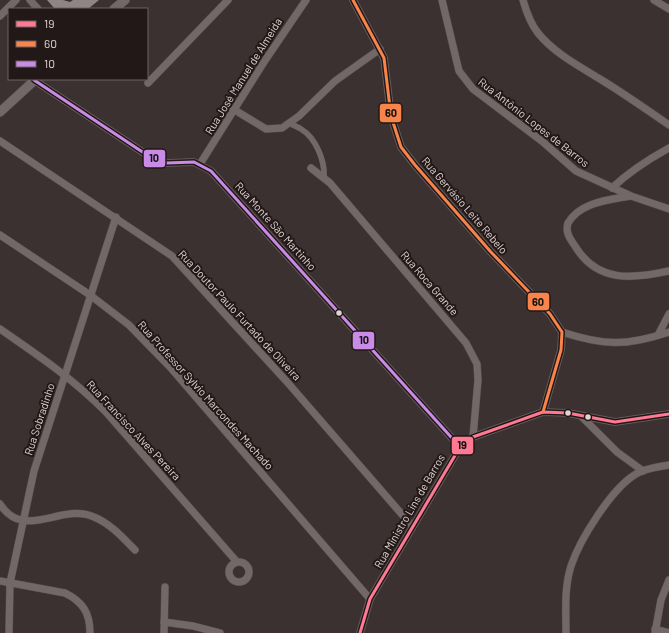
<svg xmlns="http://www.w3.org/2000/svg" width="669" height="633" viewBox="0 0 669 633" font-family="Barlow,sans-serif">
  <rect width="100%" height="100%" fill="#3b3130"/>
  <polygon fill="#8f8584" points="47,0 63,0 70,2 73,0 99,0 88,9 55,9"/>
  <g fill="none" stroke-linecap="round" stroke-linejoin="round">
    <g stroke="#574e4d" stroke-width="6">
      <path id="pedestrian" d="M 290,123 C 294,126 298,127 301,129 C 316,138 325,161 324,177"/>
    </g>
    <g stroke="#574e4d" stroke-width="8">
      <g id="minor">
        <polyline points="30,0 38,9"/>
        <polyline points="353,0 384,58 391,116 401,147 415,165 490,251 550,314 562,332 561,350 543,412"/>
        <polyline points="442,0 459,71 473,89 543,142 576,171 631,196 669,209"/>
        <path d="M 523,0 C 526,11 531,24 538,33 C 554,53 579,66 600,79 C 623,93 646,109 669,125"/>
        <polyline points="654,0 669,9"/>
        <polyline points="0,16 16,0"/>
        <polyline points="34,80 150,157 167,163 194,162 211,171 460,447"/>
        <polyline points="148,83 228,0"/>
        <polyline points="233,109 266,129 282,128 299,116 335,81 380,49"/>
        <polyline points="0,141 172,256 288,383 412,526"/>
        <polyline points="200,164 264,62 306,0"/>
        <polyline points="311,168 330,183 466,343 477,364 478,380 473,437"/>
        <path d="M 612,188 C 630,171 647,160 669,148"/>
        <path d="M 630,196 C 609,200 580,202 568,223 C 565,232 570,239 575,246 C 597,283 633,279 669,271"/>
        <polyline points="0,235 90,295 129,325 170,367 370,599"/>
        <path d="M 0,329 C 39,356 72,378 106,412 L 237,562"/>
        <path d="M 562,332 C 604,346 627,346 669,332"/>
        <polyline points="658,335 669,314"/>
        <polyline points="582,417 617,452 643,471"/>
        <path d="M 0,504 C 24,542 62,502 94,517 C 111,524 123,538 135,550"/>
        <circle cx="239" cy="572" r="10"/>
        <path d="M 0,581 L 65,593 C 83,602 90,613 90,633"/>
        <polyline points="164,622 193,626 220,633"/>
        <polyline points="655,629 669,633"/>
        <polyline points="9,633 10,583 34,471 116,217"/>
        <polyline points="164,633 165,587"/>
        <polyline points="360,633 370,599 460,447 473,437 543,412 568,413 615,422 669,414"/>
        <path d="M 566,633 C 566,610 564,588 571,566 C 580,539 612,488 636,474 C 646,468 658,467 669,465"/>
        <polyline points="655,633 661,600 669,580"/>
      </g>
    </g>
    <g stroke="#574e4d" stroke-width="10">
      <g id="tertiary">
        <polyline points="114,9 125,0"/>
        <polyline points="0,112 36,79"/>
      </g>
    </g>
    <use href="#pedestrian" stroke="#716867" stroke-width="5.5"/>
    <use href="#minor" stroke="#716867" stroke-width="7"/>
    <use href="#tertiary" stroke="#716867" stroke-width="9"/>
    <g stroke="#211817" stroke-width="6">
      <polyline id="bus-1" points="360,633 370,599 460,447 473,437 543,412 568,413 615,422 669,414"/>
    </g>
    <g stroke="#211817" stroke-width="6">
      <polyline id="bus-2" points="353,0 384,58 391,116 401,147 415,165 490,251 550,314 562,332 561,350 543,412"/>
    </g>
    <g stroke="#211817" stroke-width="6">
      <polyline id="bus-3" points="34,80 150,157 167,163 194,162 211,171 460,447"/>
    </g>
    <use href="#bus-1" stroke="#fe7a93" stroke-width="3"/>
    <use href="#bus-2" stroke="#f8844c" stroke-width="3"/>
    <use href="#bus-3" stroke="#ca8be6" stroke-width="3"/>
  </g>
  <g fill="#e0d3d1" stroke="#211817" stroke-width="1.5">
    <circle cx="339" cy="313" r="3.5"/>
    <circle cx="568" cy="413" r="3.5"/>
    <circle cx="588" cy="417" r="3.5"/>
  </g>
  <g text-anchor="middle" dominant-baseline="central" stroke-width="4" stroke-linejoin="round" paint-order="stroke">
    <g font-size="11" fill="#e0d3d1" stroke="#211817">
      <text transform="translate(243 76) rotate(-58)">Rua José Manuel de Almeida</text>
      <text transform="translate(534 122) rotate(38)">Rua Antônio Lopes de Barros</text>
      <text transform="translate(465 205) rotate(49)">Rua Gervásio Leite Rebelo</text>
      <text transform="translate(276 226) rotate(48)">Rua Monte São Martinho</text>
      <text transform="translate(430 283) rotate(49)">Rua Roca Grande</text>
      <text transform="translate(240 315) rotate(47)">Rua Doutor Paulo Furtado de Oliveira</text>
      <text transform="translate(206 395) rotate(48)">Rua Professor Sylvio Marcondes Machado</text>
      <text transform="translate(39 419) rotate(-72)">Rua Sobradinho</text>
      <text transform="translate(134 430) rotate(47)">Rua Francisco Alves Pereira</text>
      <text transform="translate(409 511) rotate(-60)">Rua Ministro Lins de Barros</text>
    </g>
  </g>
  <g stroke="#211817" stroke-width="1.5">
    <rect x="379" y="103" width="23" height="20" rx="4" fill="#f8844c"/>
    <rect x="143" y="149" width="23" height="19" rx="4" fill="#ca8be6"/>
    <rect x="527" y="292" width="23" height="19" rx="4" fill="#f8844c"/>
    <rect x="352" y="331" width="23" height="19" rx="4" fill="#ca8be6"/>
    <rect x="451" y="436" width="23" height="19" rx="4" fill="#fe7a93"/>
  </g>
  <g font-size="11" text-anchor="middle" font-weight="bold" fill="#111">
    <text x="391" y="117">60</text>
    <text x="154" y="162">10</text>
    <text x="538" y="306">60</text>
    <text x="364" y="344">10</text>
    <text x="462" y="449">19</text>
  </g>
  <rect x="8" y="8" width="140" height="72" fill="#211817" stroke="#6d6361"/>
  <rect x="16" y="21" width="20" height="6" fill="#fe7a93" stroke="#6d6361"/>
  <text x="44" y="28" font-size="12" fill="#e0d3d1">19</text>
  <rect x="16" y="41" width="20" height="6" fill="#f8844c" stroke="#6d6361"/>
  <text x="44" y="48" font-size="12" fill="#e0d3d1">60</text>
  <rect x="16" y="61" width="20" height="6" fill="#ca8be6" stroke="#6d6361"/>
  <text x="44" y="68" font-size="12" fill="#e0d3d1">10</text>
</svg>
